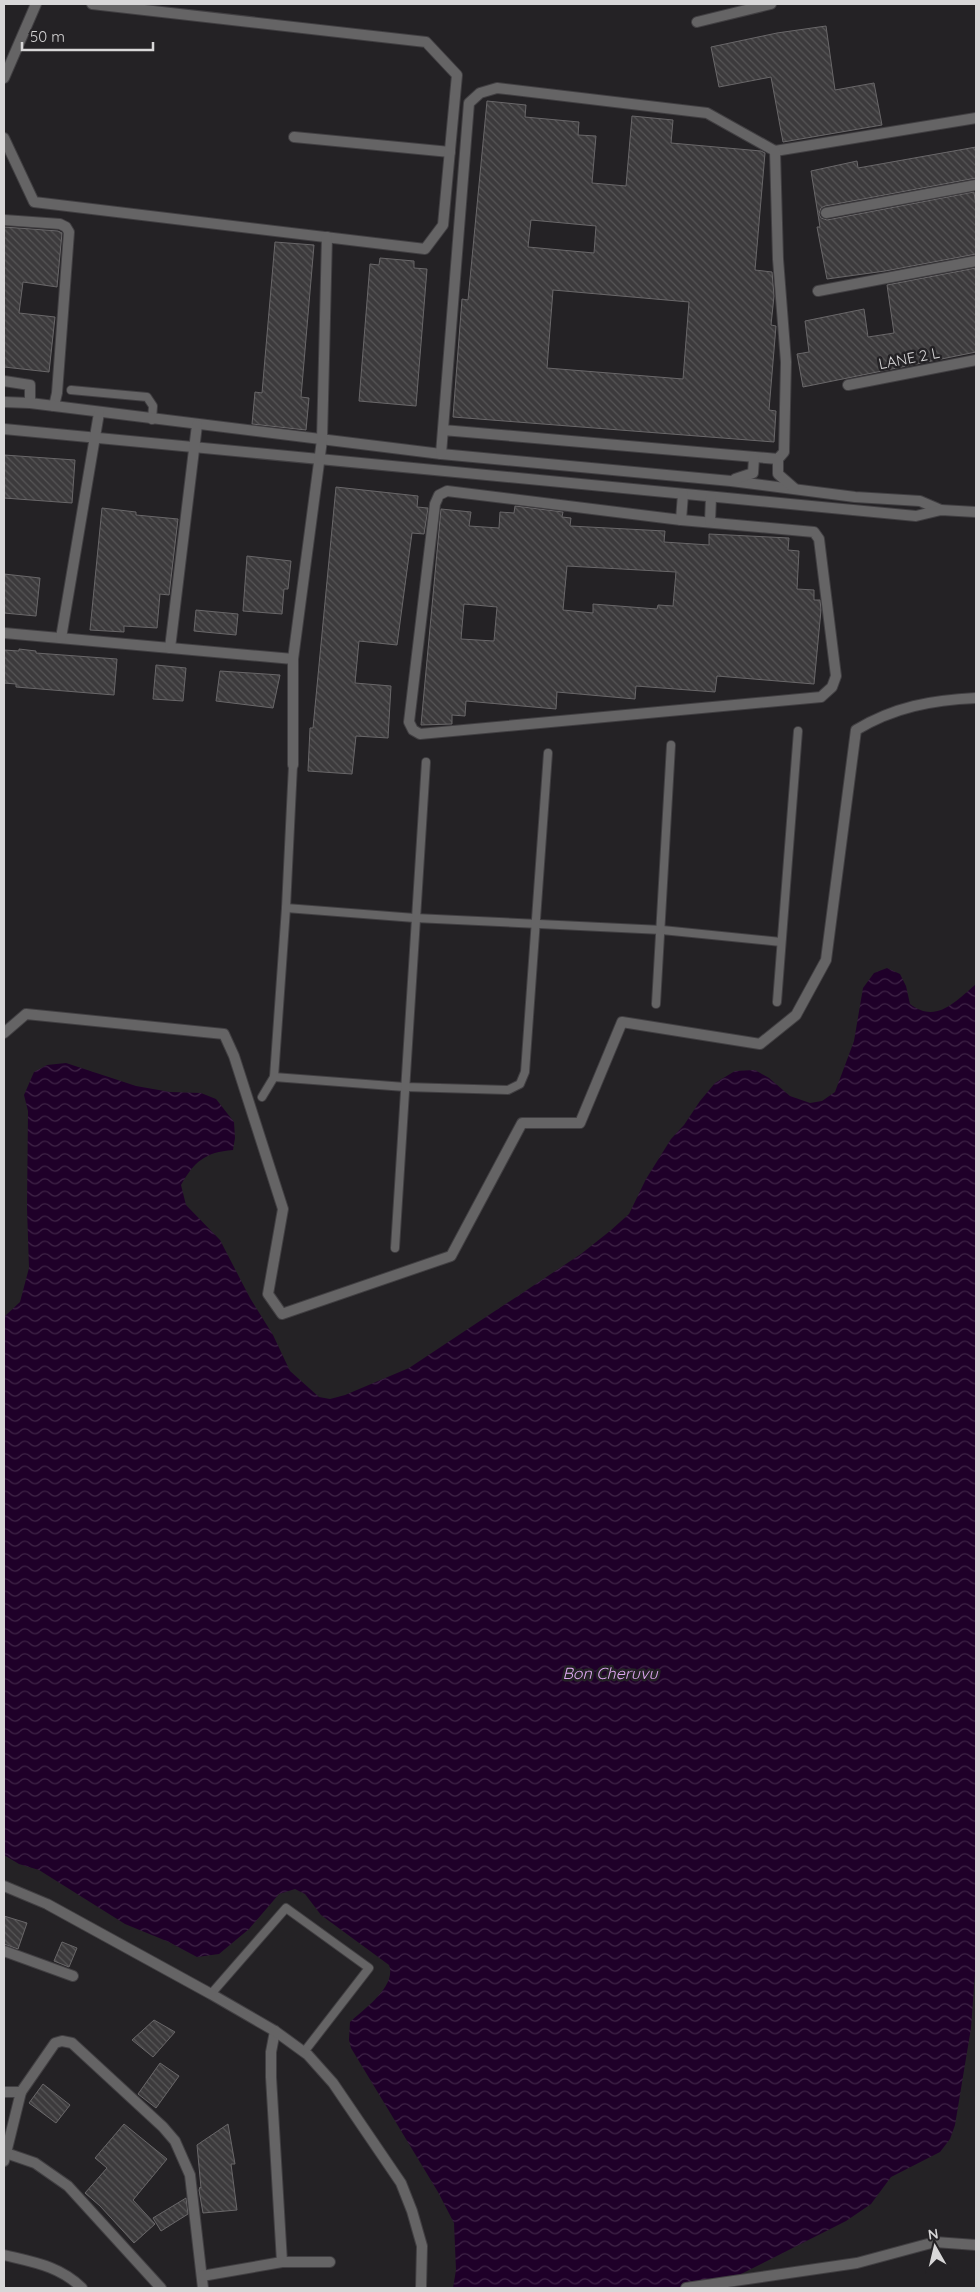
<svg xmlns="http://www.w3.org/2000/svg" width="980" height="2292" viewBox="0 0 980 2292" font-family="Quicksand,sans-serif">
  <defs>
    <pattern id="water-waves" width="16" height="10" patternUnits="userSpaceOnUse" patternTransform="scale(1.25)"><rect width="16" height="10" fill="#1f0029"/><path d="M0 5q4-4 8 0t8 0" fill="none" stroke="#3f2447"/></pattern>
    <pattern id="building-back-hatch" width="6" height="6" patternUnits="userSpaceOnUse" patternTransform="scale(1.25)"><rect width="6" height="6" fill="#3c3a3c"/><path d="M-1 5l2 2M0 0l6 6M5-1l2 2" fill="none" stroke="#575657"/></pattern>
  </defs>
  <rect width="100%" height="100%" fill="#242225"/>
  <path fill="url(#water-waves)" d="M 887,968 L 900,974 L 906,986 L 910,1004 C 936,1024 955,1002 976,984 L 976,1959 L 971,2028 L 955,2125 L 950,2139 L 940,2152 L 891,2177 L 871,2204 L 846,2221 L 741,2274 L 730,2282 L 726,2288 L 453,2288 L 456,2270 L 454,2223 L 438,2192 L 351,2048 L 349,2040 L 350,2022 C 364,2009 397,1986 389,1965 L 321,1915 L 305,1894 L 295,1889 L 279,1894 L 249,1929 L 219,1954 L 197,1957 L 169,1942 L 125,1924 L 39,1870 L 19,1864 L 4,1855 L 4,1317 L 20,1302 L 29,1268 L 27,1208 L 28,1111 L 24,1095 L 34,1072 L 47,1065 L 66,1063 L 136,1086 L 170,1092 L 201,1093 L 216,1099 L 234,1122 L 235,1138 L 233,1150 C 205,1152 194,1162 181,1185 L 186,1205 L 220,1240 L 250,1298 L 273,1335 L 290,1371 L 319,1397 L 330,1399 L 345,1395 L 409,1368 L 581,1254 L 610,1231 L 629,1214 L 646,1179 L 671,1139 L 684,1125 L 700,1101 L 715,1083 L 735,1071 L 755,1070 L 769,1078 L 790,1096 L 810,1103 L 822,1101 L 835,1092 L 854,1041 L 863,988 L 874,973 Z"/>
  <g fill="url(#building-back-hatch)" stroke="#696769" fill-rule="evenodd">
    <polygon points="826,26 835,90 874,83 882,125 783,142 771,77 719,87 711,47 777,33"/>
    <path d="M 487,101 L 526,105 L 525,117 L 579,122 L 578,135 L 596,136 L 592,183 L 626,186 L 632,116 L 673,120 L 671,143 L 761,151 L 765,153 L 755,270 L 772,272 L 774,296 L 771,325 L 776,326 L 769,410 L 776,411 L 774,442 L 453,417 L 462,299 L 468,300 ZM 531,220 L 596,226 L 594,253 L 528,247 ZM 553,290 L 689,302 L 683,379 L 547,368 Z"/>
    <polygon points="976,147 976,178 825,206 821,208 819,214 821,218 827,220 974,192 976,206 976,254 885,271 827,279 817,227 820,227 811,171 857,161 858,168"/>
    <polygon points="4,227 58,231 62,233 57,287 23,282 19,313 55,317 49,372 4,367"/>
    <polygon points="275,242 314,245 301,397 309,398 306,430 252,424 255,392 262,393"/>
    <polygon points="380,258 414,261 414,268 427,269 416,406 359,401 370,264 379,265"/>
    <polygon points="976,268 976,352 803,387 797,354 809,352 805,321 864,309 868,337 894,333 887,285"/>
    <polygon points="4,455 75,460 72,503 4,498"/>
    <polygon points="336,487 418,496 417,507 428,508 424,534 412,533 397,645 359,641 355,683 391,686 388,738 356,736 352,774 308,771 310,728 313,728"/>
    <path d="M 515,506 L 563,512 L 562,517 L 571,518 L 570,526 L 665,531 L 664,542 L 709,545 L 709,534 L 789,538 L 788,550 L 799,551 L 797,589 L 814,590 L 814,600 L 820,600 L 821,610 L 814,684 L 717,676 L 715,692 L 636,686 L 635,699 L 557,692 L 556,709 L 466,701 L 465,716 L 452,715 L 452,724 L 421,725 L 441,509 L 471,512 L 469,526 L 499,528 L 500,512 L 514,513 ZM 567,566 L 676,572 L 673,606 L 658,605 L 657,609 L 593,604 L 593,613 L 563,610 ZM 464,604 L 497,607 L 494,641 L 461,639 Z"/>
    <polygon points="102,508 136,512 136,515 178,519 169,595 160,594 157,628 124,626 124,632 90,630"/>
    <polygon points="247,556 291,561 288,589 284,589 282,614 243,611"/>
    <polygon points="4,574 40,578 36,616 4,613"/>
    <polygon points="196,610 238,614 236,635 194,631"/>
    <polygon points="19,649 36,651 36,653 117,659 114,695 16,687 16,684 4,683 4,650 19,651"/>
    <polygon points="156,665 186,668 183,701 153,699"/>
    <polygon points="220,671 280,675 273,708 216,701"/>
    <polygon points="4,1916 27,1923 18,1949 4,1944"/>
    <polygon points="62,1942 77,1948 69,1967 54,1961"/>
    <polygon points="154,2020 175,2032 153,2057 132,2040"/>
    <polygon points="160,2063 179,2076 156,2108 138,2094"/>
    <polygon points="43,2084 70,2105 56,2123 29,2103"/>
    <polygon points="124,2124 167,2159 133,2200 155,2224 134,2243 100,2206 85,2193 107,2168 95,2158"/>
    <polygon points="228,2124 235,2164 231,2164 237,2210 203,2213 199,2190 200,2187 201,2188 197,2145"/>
    <polygon points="186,2198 188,2214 161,2231 153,2218"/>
  </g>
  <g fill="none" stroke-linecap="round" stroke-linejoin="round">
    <g stroke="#413f42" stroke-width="10">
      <g id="service">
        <polyline points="71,390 147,397 153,406 152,420"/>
        <polyline points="286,908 415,918 662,930 781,942"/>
        <polyline points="777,1002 798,731"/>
        <polyline points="656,1004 671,745"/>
        <polyline points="274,1077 405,1087 508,1090 520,1084 525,1072 548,753"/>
        <polyline points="262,1097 274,1077 286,908 293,765"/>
        <polyline points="395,1248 426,762"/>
        <polyline points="211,1994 286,1908 369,1968 304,2052"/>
      </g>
    </g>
    <g stroke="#413f42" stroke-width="12">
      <g id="minor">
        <polyline points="697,22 771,4"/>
        <polyline points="4,78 36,4"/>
        <polyline points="294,137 450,152"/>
        <polyline points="4,138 34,202 425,249 443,225 457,75 426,42 92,4"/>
        <polyline points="775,151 976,118"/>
        <polyline points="826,213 976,185"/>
        <polyline points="4,220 60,224 66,227 69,232 57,393 54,406"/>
        <polyline points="818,291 976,261"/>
        <polyline points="4,381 30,385 30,403"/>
        <polyline points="848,385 976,360"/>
        <polyline points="4,402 30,403 441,454 731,481 855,497 920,501 941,510"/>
        <polyline points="4,429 916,516 941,510 976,512"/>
        <polyline points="441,454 469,103 480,93 497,88 707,113 775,151 778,259 786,362 784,452 778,459 443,430"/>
        <polyline points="778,459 778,474 794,488"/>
        <polyline points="735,479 753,473 754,458"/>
        <polygon points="447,491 681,520 814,532 819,539 836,676 832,687 821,697 420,734 413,730 409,722 435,504 439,495"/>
        <polyline points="681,520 683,494"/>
        <polyline points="710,522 711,497"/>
        <polyline points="4,633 293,659"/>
        <polyline points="61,638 99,413"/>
        <polyline points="170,648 197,425"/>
        <polyline points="293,765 293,659 322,440 327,237"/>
        <path d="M 4,1033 L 26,1014 L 224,1034 L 234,1056 L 283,1209 L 268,1294 L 282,1314 L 451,1256 L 522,1123 L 580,1123 L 622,1022 L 760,1044 L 796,1015 L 826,960 L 856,730 C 894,707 932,700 976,698"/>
        <polyline points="4,1951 73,1976"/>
        <polyline points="275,2031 271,2052 271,2077 282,2262"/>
        <polyline points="4,2092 21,2092 55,2043 62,2041 72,2043 163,2127 175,2141 190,2175 203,2288"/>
        <polyline points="6,2153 35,2163 68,2186 161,2288"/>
        <polyline points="4,2161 21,2092"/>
        <path d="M 4,2255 C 33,2262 60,2266 82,2288"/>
        <polyline points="202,2276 282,2262 330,2262"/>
        <polyline points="686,2288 857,2263 935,2242 976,2245"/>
      </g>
    </g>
    <g stroke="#413f42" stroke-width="12">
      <polyline id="tertiary" points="4,1886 47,1904 211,1994 275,2031 308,2055 333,2083 401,2183 412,2211 422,2246 421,2288"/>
    </g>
    <use href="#service" stroke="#656465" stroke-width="8"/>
    <use href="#minor" stroke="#656465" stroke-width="10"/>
    <use href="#tertiary" stroke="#656465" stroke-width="10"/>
  </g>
  <g text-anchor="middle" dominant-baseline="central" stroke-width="5" stroke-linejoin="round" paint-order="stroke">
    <g font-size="15" fill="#d8d7d8" stroke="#242225">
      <text transform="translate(909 358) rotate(-11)">LANE 2 L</text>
    </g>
    <g font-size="16" font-style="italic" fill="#e0a9f3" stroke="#242225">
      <text x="610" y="1673">Bon Cheruvu</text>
    </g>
  </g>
  <rect width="980" height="2292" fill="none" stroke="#d8d7d8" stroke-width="10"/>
  <g transform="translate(935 2247) rotate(352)" stroke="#242225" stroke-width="4" paint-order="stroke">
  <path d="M0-4L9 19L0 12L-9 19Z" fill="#d8d7d8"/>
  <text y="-8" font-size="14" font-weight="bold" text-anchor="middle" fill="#d8d7d8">N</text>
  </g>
  <path d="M22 42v8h131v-8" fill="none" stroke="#d8d7d8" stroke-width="2.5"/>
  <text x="30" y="42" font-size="15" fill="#d8d7d8" stroke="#242225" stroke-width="4" paint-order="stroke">50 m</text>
</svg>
